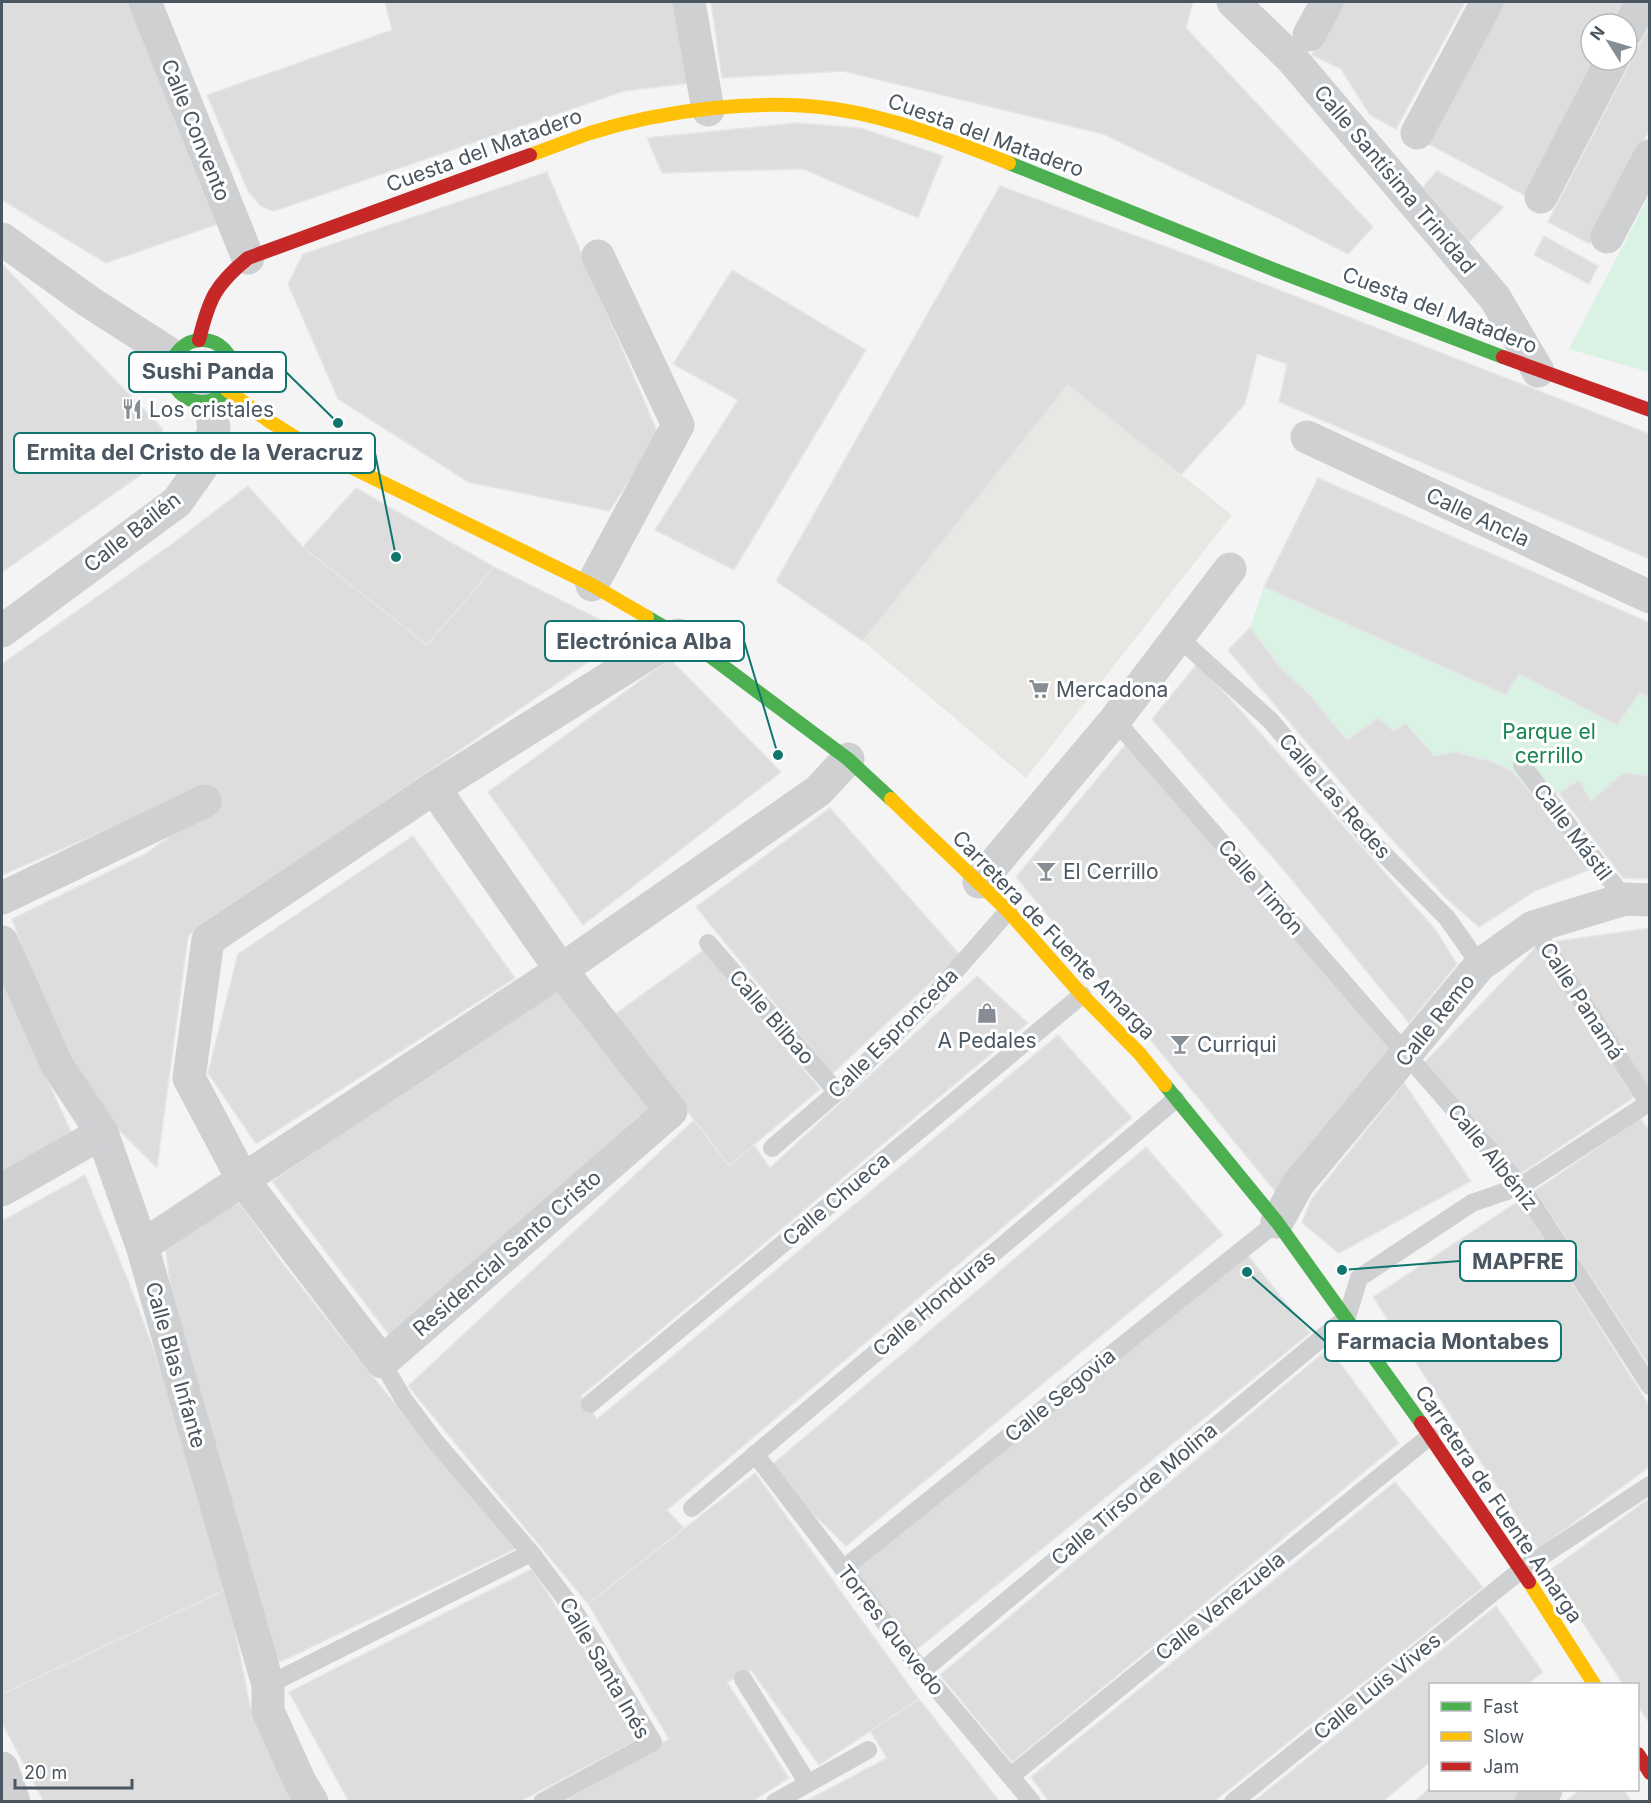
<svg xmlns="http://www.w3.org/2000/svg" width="1651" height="1803" viewBox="0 0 1651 1803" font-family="Inter,sans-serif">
  <rect width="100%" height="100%" fill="#f4f4f4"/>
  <polygon fill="#e8e7e3" points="1068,385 1232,515 1026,778 863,641"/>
  <g fill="#d9f2e3">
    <polygon points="1649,196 1650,372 1649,372 1569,349"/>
    <polygon points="1264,587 1506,695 1519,674 1617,725 1640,693 1649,698 1649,776 1623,773 1591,801 1579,781 1559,793 1536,799 1511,770 1490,761 1454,752 1434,756 1406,724 1394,731 1377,718 1347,740 1310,695 1281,668 1250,628"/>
  </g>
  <g fill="#ddddde" stroke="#e5e6e7" stroke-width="1.5">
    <polygon points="2,2 140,2 229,220 106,263 2,200"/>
    <polygon points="385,2 676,2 691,83 624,91 289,206 273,211 261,206 248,191 207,95 392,30"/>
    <polygon points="711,2 1193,2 1186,28 1373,227 1348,254 1278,218 1103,134 843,71 722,78"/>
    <polygon points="1341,2 1465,2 1396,129 1370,115 1341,69 1312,55"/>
    <polygon points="1500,2 1630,2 1618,24 1591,24 1591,60 1598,60 1526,196 1425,142"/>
    <polygon points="1650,24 1650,128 1590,244 1548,222"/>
    <polygon points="796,123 861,128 943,156 918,218 803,169 662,173 647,138"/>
    <polygon points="1437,171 1504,207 1469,242 1423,187"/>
    <polygon points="547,172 659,436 609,511 468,482 338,399 288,284 303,254"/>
    <polygon points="1000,186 1194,257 1650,434 1650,559 1279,402 1287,364 1257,354 1245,404 1181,475 1068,385 863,641 776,581"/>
    <polygon points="1544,236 1598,266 1589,284 1534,255"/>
    <polygon points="2,264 162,428 165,458 2,572"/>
    <polygon points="732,270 866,350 734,570 655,530 738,400 673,364"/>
    <polygon points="1318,478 1650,623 1650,698 1640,693 1617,725 1519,674 1506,695 1264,587"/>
    <polygon points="248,486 303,547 427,645 494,567 629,634 188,936 157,1168 106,1117 48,1017 12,919 145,854 212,806 196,791 2,875 2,664 172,544"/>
    <polygon points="356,488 494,567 427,645 303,547"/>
    <polygon points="1250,628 1281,668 1310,695 1347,740 1378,718 1394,731 1406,723 1434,756 1454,752 1490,761 1511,770 1551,816 1591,869 1535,891 1479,927 1445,897 1355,799 1228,650"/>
    <polygon points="670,659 781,772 583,925 488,792"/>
    <polygon points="1198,663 1435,929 1457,964 1409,1023 1288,875 1152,719"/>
    <polygon points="1126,744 1398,1057 1280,1197 1016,877"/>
    <polygon points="1623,773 1650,776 1650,879 1623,878 1559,793 1579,780 1591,801"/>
    <polygon points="830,808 960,955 832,1074 696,907"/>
    <polygon points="413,836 515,978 256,1144 208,1073 238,954"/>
    <polygon points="1650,928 1650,1083 1646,1085 1552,942"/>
    <polygon points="1536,947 1634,1097 1520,1174 1424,1063"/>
    <polygon points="704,950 820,1089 729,1166 614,1015"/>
    <polygon points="977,976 1028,1023 581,1396 597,1419 1058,1035 1132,1118 667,1510 684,1528 588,1604 408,1386 694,1120 729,1166 754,1145 770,1168"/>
    <polygon points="2,981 72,1134 2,1173"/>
    <polygon points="562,987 658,1109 396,1344 272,1181 424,1076"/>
    <polygon points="1404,1083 1471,1181 1339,1253 1302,1223 1311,1200"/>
    <polygon points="1640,1118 1650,1132 1650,1367 1535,1191"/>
    <polygon points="1146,1147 1223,1235 846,1546 767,1469"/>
    <polygon points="85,1175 129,1283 168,1389 227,1589 2,1694 2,1221"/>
    <polygon points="1520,1200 1650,1407 1650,1466 1538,1549 1373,1297"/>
    <polygon points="240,1203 280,1260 340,1336 446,1467 517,1548 274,1665 175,1323 166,1251 192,1229 222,1210"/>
    <polygon points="1246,1253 1310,1333 916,1650 852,1570"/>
    <polygon points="1329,1348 1399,1443 1012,1762 940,1675"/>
    <polygon points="755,1473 919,1699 819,1765 751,1670 727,1682 789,1778 751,1802 562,1802 669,1739 588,1604"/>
    <polygon points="1395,1482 1483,1587 1213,1802 1049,1802 1031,1777"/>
    <polygon points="1650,1498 1650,1724 1638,1706 1638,1684 1623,1684 1549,1571"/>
    <polygon points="532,1569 641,1738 519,1802 349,1802 289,1692"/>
    <polygon points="227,1589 250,1706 294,1802 44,1802 2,1723 2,1694"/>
    <polygon points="1496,1606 1543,1672 1527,1684 1430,1684 1430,1762 1382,1802 1253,1802"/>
    <polygon points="919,1699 1000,1802 804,1802 887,1758 870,1731"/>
    <polygon points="1430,1788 1430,1790 1534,1790 1519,1802 1414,1802"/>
    <polygon points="1580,1790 1624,1790 1632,1802 1565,1802"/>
  </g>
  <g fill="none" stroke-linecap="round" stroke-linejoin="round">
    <g stroke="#ced0d2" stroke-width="18">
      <polyline points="1178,637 1271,721 1369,839 1447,918 1480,965"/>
      <polyline points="1115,720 1521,1186 1650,1386"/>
      <polyline points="1522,765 1625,899"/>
      <polyline points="1533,927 1650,1105"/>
      <polyline points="708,943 837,1092"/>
      <polyline points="772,1148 837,1092 936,993 1008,911"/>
      <polyline points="382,1362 404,1400 434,1440 531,1553 573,1609 653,1742 542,1802"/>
      <polyline points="590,1404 1082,995"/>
      <polyline points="755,1454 922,1671 1032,1802"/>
      <polyline points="692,1508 1176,1099"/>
      <polyline points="843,1569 1277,1222"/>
      <polyline points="922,1671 1347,1317 1359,1278 1472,1203 1521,1186 1650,1102"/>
      <polyline points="743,1679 807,1782"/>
      <polyline points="268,1685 531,1553"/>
      <polyline points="1011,1776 1430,1436"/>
      <polyline points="775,1802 868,1750"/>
      <polyline points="1233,1802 1521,1570 1650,1485"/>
    </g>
    <g stroke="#ced0d2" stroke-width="33">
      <polyline points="145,2 248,258"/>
      <polyline points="689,2 708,110"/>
      <polyline points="1233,2 1292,59 1495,298 1538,371"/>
      <polyline points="1627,31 1642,2"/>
      <polyline points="1309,35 1327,2"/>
      <polyline points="1417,133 1487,2"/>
      <polyline points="1541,197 1612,60"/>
      <polyline points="1607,237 1650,156"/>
      <polyline points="2,239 88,301 175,357"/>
      <polyline points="1307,437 1650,597"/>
      <polyline points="592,585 678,425 598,256"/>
      <polyline points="2,631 177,502 201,468 214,429 210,401"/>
      <polyline points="434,788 561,970 671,1111 382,1362 243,1180 189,1078 208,940 434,788 678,635"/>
      <polyline points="979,882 1115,720 1230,569"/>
      <polyline points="2,898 205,801"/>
      <polyline points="2,942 57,1065 102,1133 142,1246 268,1685 268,1711 300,1782 312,1802"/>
      <polyline points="2,1190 102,1133"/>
      <polyline points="1277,1222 1298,1184 1480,965 1533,927 1625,899 1650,900"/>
      <polyline points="142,1246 561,970 818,791 848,759"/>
      <polyline points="2,1768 14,1802"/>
      <polyline points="1531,1802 1546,1790"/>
    </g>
    <g stroke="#4caf50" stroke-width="14">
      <polyline points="1009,163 1275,270 1503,357"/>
      <circle cx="202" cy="371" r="31"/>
      <polyline points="647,617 695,645 848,759 891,799"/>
      <polyline points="1165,1085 1277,1222 1421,1423"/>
    </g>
    <g stroke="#ffc107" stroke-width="14">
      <path d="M 530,155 C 550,148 570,140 590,133 C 663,110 759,98 835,109 C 895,118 953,141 1009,163"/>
      <polyline points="227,390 269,421 316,450 592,585 647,617"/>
      <polyline points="891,799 1008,911 1082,995 1140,1054 1165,1085"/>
      <polyline points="1529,1582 1594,1684"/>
    </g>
    <g stroke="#c62828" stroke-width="14">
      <path d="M 199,340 C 209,299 215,285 248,258 L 530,155"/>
      <polyline points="1503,357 1650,410"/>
      <polyline points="1421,1423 1529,1582"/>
      <polyline points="1638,1754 1650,1773"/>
    </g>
  </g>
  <defs>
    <g id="restaurant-bare" transform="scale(1.62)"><path d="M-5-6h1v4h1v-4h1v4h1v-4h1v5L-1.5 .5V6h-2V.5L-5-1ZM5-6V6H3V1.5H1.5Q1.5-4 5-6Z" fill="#868d94" stroke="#fff" stroke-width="2.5" paint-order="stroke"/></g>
    <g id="supermarket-bare" transform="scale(1.62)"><path d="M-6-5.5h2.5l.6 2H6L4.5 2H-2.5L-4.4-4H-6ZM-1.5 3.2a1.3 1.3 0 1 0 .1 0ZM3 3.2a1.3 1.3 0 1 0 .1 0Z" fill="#868d94" stroke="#fff" stroke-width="2.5" paint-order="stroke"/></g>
    <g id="bar-bare" transform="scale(1.62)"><path d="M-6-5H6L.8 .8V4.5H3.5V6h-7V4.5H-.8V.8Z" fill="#868d94" stroke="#fff" stroke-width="2.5" paint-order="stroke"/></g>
    <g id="shop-bare" transform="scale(1.62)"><path d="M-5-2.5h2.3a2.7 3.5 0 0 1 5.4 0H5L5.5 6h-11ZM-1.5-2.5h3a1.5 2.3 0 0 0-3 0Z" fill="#868d94" stroke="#fff" stroke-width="2.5" paint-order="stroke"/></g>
  </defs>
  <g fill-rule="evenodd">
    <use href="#restaurant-bare" x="132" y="409"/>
    <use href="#supermarket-bare" x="1039" y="689"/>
    <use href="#bar-bare" x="1046" y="871"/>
    <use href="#shop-bare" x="987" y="1013"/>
    <use href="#bar-bare" x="1180" y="1044"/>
  </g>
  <g text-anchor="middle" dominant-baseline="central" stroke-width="6" stroke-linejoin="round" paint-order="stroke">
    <g font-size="21" fill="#4a5661" stroke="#fff">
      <text transform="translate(196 130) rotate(68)">Calle Convento</text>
      <text transform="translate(986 135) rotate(20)">Cuesta del Matadero</text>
      <text transform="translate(484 150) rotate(-20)">Cuesta del Matadero</text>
      <text transform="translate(1395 179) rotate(50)">Calle Santísima Trinidad</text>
      <text transform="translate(1440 310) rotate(21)">Cuesta del Matadero</text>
      <text transform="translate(1478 517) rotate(25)">Calle Ancla</text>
      <text transform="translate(132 532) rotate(-38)">Calle Bailén</text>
      <text transform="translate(1335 796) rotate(49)">Calle Las Redes</text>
      <text transform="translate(1573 832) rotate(53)">Calle Mástil</text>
      <text transform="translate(1261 887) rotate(49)">Calle Timón</text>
      <text transform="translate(1054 935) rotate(46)">Carretera de Fuente Amarga</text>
      <text transform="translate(1582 1001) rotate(57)">Calle Panamá</text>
      <text transform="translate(772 1017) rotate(49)">Calle Bilbao</text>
      <text transform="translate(1435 1020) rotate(-51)">Calle Remo</text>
      <text transform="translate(893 1033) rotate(-45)">Calle Espronceda</text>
      <text transform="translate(1493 1157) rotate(51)">Calle Albéniz</text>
      <text transform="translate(836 1199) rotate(-40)">Calle Chueca</text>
      <text transform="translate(507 1253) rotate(-41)">Residencial Santo Cristo</text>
      <text transform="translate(934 1303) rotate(-40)">Calle Honduras</text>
      <text transform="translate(176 1365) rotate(74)">Calle Blas Infante</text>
      <text transform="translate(1060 1395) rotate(-39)">Calle Segovia</text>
      <text transform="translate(1134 1494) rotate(-40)">Calle Tirso de Molina</text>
      <text transform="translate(1499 1504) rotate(56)">Carretera de Fuente Amarga</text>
      <text transform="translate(1220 1606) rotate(-39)">Calle Venezuela</text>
      <text transform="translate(891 1630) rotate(52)">Torres Quevedo</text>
      <text transform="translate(605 1668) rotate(60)">Calle Santa Inés</text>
      <text transform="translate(1377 1686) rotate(-39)">Calle Luis Vives</text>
    </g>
    <g font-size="21" fill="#4a5661" stroke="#fff" text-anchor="start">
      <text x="149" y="409">Los cristales</text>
      <text x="1056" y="689">Mercadona</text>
      <text x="1063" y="871">El Cerrillo</text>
      <text x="987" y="1040" text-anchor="middle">A Pedales</text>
      <text x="1197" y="1044">Curriqui</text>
    </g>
    <g font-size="21" fill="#17864f" stroke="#fff">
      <text x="1549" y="731">Parque el<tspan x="1549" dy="24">cerrillo</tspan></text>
    </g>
  </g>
  <path fill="none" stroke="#0f766e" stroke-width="2" d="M338 423L286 372M396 557L375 453M778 755L744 641M1342 1270L1460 1261M1247 1272L1325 1341"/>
  <g fill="#0f766e" stroke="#fff" stroke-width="2">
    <circle cx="338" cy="423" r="6"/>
    <circle cx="396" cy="557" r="6"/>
    <circle cx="778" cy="755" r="6"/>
    <circle cx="1342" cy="1270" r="6"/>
    <circle cx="1247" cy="1272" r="6"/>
  </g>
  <g fill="#fff" stroke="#0f766e" stroke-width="2">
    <rect x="129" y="352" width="157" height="40" rx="6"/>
    <rect x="14" y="433" width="361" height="40" rx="6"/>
    <rect x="545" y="621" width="199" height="40" rx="6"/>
    <rect x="1460" y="1241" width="116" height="40" rx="6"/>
    <rect x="1325" y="1321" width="236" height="40" rx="6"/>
  </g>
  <g font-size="22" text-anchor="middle" font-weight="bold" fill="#4a5661">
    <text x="208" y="379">Sushi Panda</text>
    <text x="195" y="460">Ermita del Cristo de la Veracruz</text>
    <text x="644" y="649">Electrónica Alba</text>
    <text x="1518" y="1269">MAPFRE</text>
    <text x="1443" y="1349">Farmacia Montabes</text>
  </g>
  <rect width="1651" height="1803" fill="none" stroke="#4a5661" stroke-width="6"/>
  <rect x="1429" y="1683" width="210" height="108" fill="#ffffff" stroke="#b7bbc0" stroke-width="1.5"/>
  <rect x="1441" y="1702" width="30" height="9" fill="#4caf50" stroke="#b7bbc0" stroke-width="1.5"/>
  <text x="1483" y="1713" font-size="18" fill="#4a5661">Fast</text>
  <rect x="1441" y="1732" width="30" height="9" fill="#ffc107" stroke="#b7bbc0" stroke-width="1.5"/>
  <text x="1483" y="1743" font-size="18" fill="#4a5661">Slow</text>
  <rect x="1441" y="1762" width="30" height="9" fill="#c62828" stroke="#b7bbc0" stroke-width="1.5"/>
  <text x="1483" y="1773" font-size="18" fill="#4a5661">Jam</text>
  <g transform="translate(1609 42) rotate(307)"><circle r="28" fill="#ffffff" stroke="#b7bbc0" stroke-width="1.5"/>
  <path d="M0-4.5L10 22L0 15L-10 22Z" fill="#868d94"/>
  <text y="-9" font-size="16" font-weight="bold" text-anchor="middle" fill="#4a5661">N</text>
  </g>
  <path d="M15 1779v9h117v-9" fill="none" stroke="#4a5661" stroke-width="3"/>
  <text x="24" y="1779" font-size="18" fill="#4a5661" stroke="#ffffff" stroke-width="4.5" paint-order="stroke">20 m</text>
</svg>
